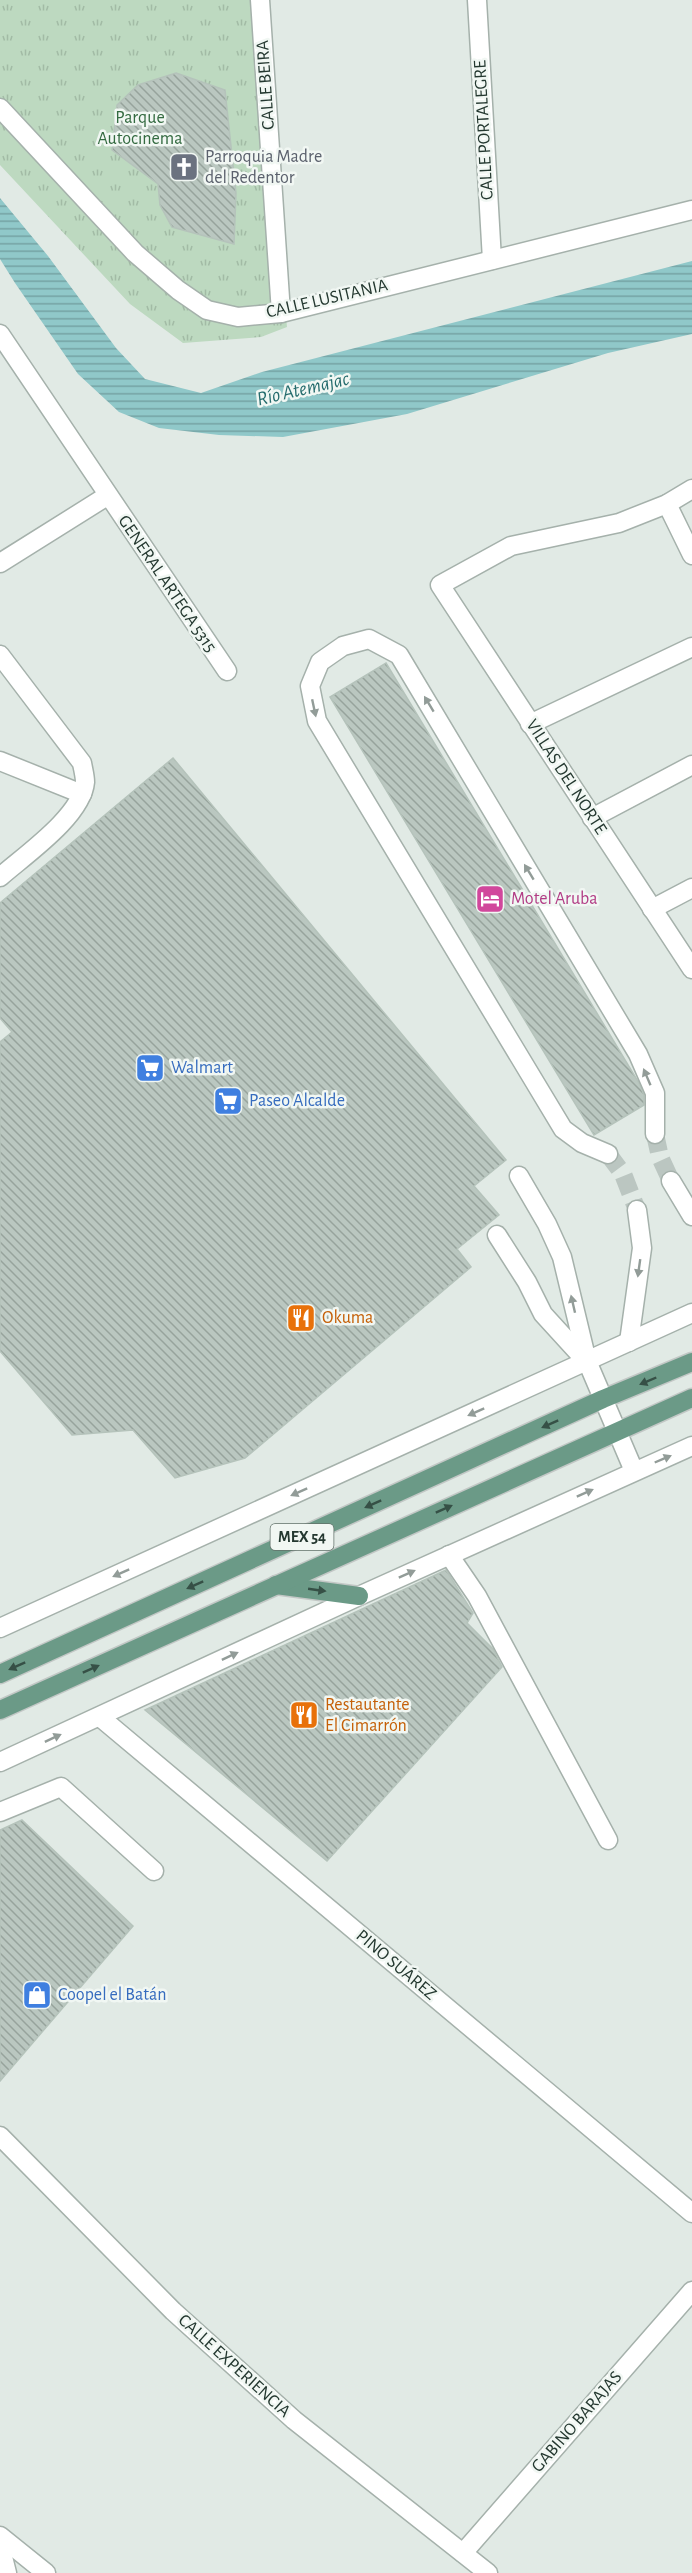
<svg xmlns="http://www.w3.org/2000/svg" width="692" height="2573" viewBox="0 0 692 2573" font-family="'Alegreya Sans',sans-serif">
  <defs>
    <pattern id="park-tufts" width="24" height="20" patternUnits="userSpaceOnUse" patternTransform="scale(1.5)"><rect width="24" height="20" fill="#bdd9c0"/><path d="M3 7l-1-3M5 7V3M7 7l1-3M15 17l-1-3M17 17v-4M19 17l1-3" fill="none" stroke="#a2bba5"/></pattern>
    <pattern id="water-rules" width="6" height="5" patternUnits="userSpaceOnUse" patternTransform="scale(1.5)"><rect width="6" height="5" fill="#90c8c9"/><path d="M0 2.5h6" fill="none" stroke="#75a3a4"/></pattern>
    <pattern id="building-back-hatch" width="6" height="6" patternUnits="userSpaceOnUse" patternTransform="scale(1.5)"><rect width="6" height="6" fill="#bac7c0"/><path d="M-1 5l2 2M0 0l6 6M5-1l2 2" fill="none" stroke="#97a39c"/></pattern>
  </defs>
  <rect width="100%" height="100%" fill="#e1eae5"/>
  <polygon fill="url(#park-tufts)" points="0,0 260,0 270,145 287,327 261,337 183,343 130,304 0,165"/>
  <polygon fill="url(#water-rules)" points="0,198 48,256 116,348 145,379 201,393 262,372 692,261 692,334 608,353 407,414 283,437 219,435 159,428 119,412 78,374 15,283 0,259"/>
  <g fill="url(#building-back-hatch)" stroke="#b5c3bb" stroke-width="1.5">
    <polygon points="176,73 225,90 236,193 234,244 172,227 160,205 158,184 112,150 117,105 138,85"/>
    <polygon points="386,663 639,1083 644,1095 644,1105 594,1135 330,697"/>
    <polygon points="173,758 506,1160 474,1186 499,1215 457,1249 471,1267 245,1458 175,1478 133,1430 72,1435 0,1351 0,1042 12,1032 0,1018 0,903"/>
    <polygon points="446,1570 473,1613 467,1623 493,1649 502,1667 327,1861 145,1710"/>
    <polygon points="22,1820 133,1926 0,2081 0,1830"/>
  </g>
  <g fill="none" stroke-linecap="round" stroke-linejoin="round">
    <g stroke="#bbc6c1" stroke-width="18" stroke-dasharray="18 9" stroke-linecap="butt">
      <polyline points="655,1134 660,1157 671,1181"/>
      <polyline points="608,1154 623,1174 637,1210"/>
    </g>
    <g stroke="#a5b1ab" stroke-width="21">
      <g id="minor">
        <polyline points="260,0 281,313"/>
        <polyline points="477,0 492,260"/>
        <polyline points="0,108 135,253 178,290 207,310 238,317 281,313 692,210"/>
        <polyline points="0,334 227,671"/>
        <polyline points="692,489 667,504 619,523 511,546 440,585 692,969"/>
        <polyline points="667,504 692,555"/>
        <polyline points="0,563 107,496"/>
        <path d="M 0,655 L 82,763 C 83,769 85,776 85,782 C 82,816 25,855 0,877"/>
        <polyline points="530,724 692,647"/>
        <polyline points="0,761 82,794"/>
        <polyline points="592,818 692,765"/>
        <polyline points="652,909 692,888"/>
        <polyline points="608,1154 582,1143 563,1129 317,721 310,686 320,662 343,646 369,639 399,655 638,1054 655,1093 655,1134"/>
        <polyline points="519,1176 547,1224 562,1257 587,1361 634,1471"/>
        <polyline points="671,1181 692,1216"/>
        <polyline points="497,1235 527,1282 543,1314 585,1360"/>
        <polyline points="629,1342 642,1248 637,1210"/>
        <polyline points="449,1555 477,1596 608,1840"/>
        <polyline points="0,1628 692,1313"/>
        <polyline points="100,1717 692,2213"/>
        <polyline points="0,1762 359,1596 692,1446"/>
        <polyline points="0,1812 61,1787 154,1871"/>
        <polyline points="0,2136 173,2311 294,2420 488,2573"/>
        <polyline points="0,2536 46,2573"/>
        <polyline points="0,2545 7,2573"/>
        <polyline points="463,2553 692,2291"/>
      </g>
    </g>
    <g stroke="#c2c7c5" stroke-width="21">
      <g id="major">
        <polyline points="276,1585 359,1596"/>
        <polyline points="0,1674 603,1399 692,1362"/>
        <polyline points="0,1710 692,1398"/>
      </g>
    </g>
    <use href="#minor" stroke="#fff" stroke-width="18"/>
    <use href="#major" stroke="#6b9a87" stroke-width="18"/>
  </g>
  <defs><path id="oneway-solid" d="M-6-.8H1V-3.2L6.5 0L1 3.2V.8H-6Z" transform="scale(1.5)"/></defs>
  <g fill="#929c98">
    <use href="#oneway-solid" transform="translate(429 704) rotate(-121)"/>
    <use href="#oneway-solid" transform="translate(314 708) rotate(78)"/>
    <use href="#oneway-solid" transform="translate(529 872) rotate(-121)"/>
    <use href="#oneway-solid" transform="translate(647 1077) rotate(-113)"/>
    <use href="#oneway-solid" transform="translate(639 1268) rotate(98)"/>
    <use href="#oneway-solid" transform="translate(573 1304) rotate(-103)"/>
    <use href="#oneway-solid" transform="translate(476 1412) rotate(156)"/>
    <use href="#oneway-solid" transform="translate(663 1459) rotate(-23)"/>
    <use href="#oneway-solid" transform="translate(299 1492) rotate(156)"/>
    <use href="#oneway-solid" transform="translate(585 1493) rotate(-24)"/>
    <use href="#oneway-solid" transform="translate(121 1573) rotate(156)"/>
    <use href="#oneway-solid" transform="translate(407 1574) rotate(-24)"/>
    <use href="#oneway-solid" transform="translate(230 1656) rotate(-25)"/>
    <use href="#oneway-solid" transform="translate(53 1738) rotate(-25)"/>
  </g>
  <g fill="#365046">
    <use href="#oneway-solid" transform="translate(648 1381) rotate(157)"/>
    <use href="#oneway-solid" transform="translate(550 1424) rotate(156)"/>
    <use href="#oneway-solid" transform="translate(373 1504) rotate(156)"/>
    <use href="#oneway-solid" transform="translate(444 1509) rotate(-24)"/>
    <use href="#oneway-solid" transform="translate(195 1585) rotate(156)"/>
    <use href="#oneway-solid" transform="translate(317 1590) rotate(8)"/>
    <use href="#oneway-solid" transform="translate(17 1666) rotate(156)"/>
    <use href="#oneway-solid" transform="translate(91 1669) rotate(-24)"/>
  </g>
  <defs>
    <g id="church-square" transform="scale(1.5)"><rect x="-9" y="-9" width="18" height="18" rx="4" fill="#6b7280" stroke="#f1f7f3"/><path d="M-1.2-6h2.4v3.5h3.3v2.4h-3.3V6h-2.4V-.1h-3.3v-2.4h3.3Z" fill="#fff"/></g>
    <g id="hotel-square" transform="scale(1.5)"><rect x="-9" y="-9" width="18" height="18" rx="4" fill="#d1479c" stroke="#f1f7f3"/><path d="M-6-4.5h1.5V1H6V5H4.5V3h-9V5H-6ZM-4 0a1.8 1.8 0 1 1 3.6 0ZM.5 0V-2.5h3Q6-2.5 6 0Z" fill="#fff"/></g>
    <g id="supermarket-square" transform="scale(1.5)"><rect x="-9" y="-9" width="18" height="18" rx="4" fill="#3f7fe0" stroke="#f1f7f3"/><path d="M-6-5.5h2.5l.6 2H6L4.5 2H-2.5L-4.4-4H-6ZM-1.5 3.2a1.3 1.3 0 1 0 .1 0ZM3 3.2a1.3 1.3 0 1 0 .1 0Z" fill="#fff"/></g>
    <g id="restaurant-square" transform="scale(1.5)"><rect x="-9" y="-9" width="18" height="18" rx="4" fill="#e8710a" stroke="#f1f7f3"/><path d="M-5-6h1v4h1v-4h1v4h1v-4h1v5L-1.5 .5V6h-2V.5L-5-1ZM5-6V6H3V1.5H1.5Q1.5-4 5-6Z" fill="#fff"/></g>
    <g id="shop-square" transform="scale(1.5)"><rect x="-9" y="-9" width="18" height="18" rx="4" fill="#3f7fe0" stroke="#f1f7f3"/><path d="M-5-2.5h2.3a2.7 3.5 0 0 1 5.4 0H5L5.5 6h-11ZM-1.5-2.5h3a1.5 2.3 0 0 0-3 0Z" fill="#fff"/></g>
  </defs>
  <g fill-rule="evenodd">
    <use href="#church-square" x="184" y="167"/>
    <use href="#hotel-square" x="490" y="899"/>
    <use href="#supermarket-square" x="150" y="1068"/>
    <use href="#supermarket-square" x="228" y="1101"/>
    <use href="#restaurant-square" x="301" y="1318"/>
    <use href="#restaurant-square" x="304" y="1715"/>
    <use href="#shop-square" x="37" y="1995"/>
  </g>
  <g text-anchor="middle" dominant-baseline="central" stroke-width="5" stroke-linejoin="round" paint-order="stroke">
    <rect fill="#f1f7f3" stroke="#62716a" stroke-width="1.5" x="270.5" y="1524" width="63" height="26" rx="4.5"/>
    <g font-size="16" font-weight="bold" fill="#243830">
      <text x="302" y="1537">MEX 54</text>
    </g>
    <g font-size="18" fill="#243830" stroke="#f1f7f3">
      <text transform="translate(266 85) rotate(-94)">CALLE BEIRA</text>
      <text transform="translate(484 130) rotate(-93)">CALLE PORTALEGRE</text>
      <text transform="translate(327 299) rotate(-13)">CALLE LUSITANIA</text>
      <text transform="translate(167 584) rotate(56)">GENERAL ARTEGA 5315</text>
      <text transform="translate(566 777) rotate(57)">VILLAS DEL NORTE</text>
      <text transform="translate(396 1965) rotate(40)">PINO SUÁREZ</text>
      <text transform="translate(234 2366) rotate(42)">CALLE EXPERIENCIA</text>
      <text transform="translate(577 2422) rotate(-49)">GABINO BARAJAS</text>
    </g>
    <g font-size="18" fill="#336a40" stroke="#f1f7f3">
      <text x="140" y="118">Parque<tspan x="140" dy="21">Autocinema</tspan></text>
    </g>
    <g font-size="18" fill="#5b616d" stroke="#f1f7f3" text-anchor="start">
      <text x="205" y="157">Parroquia Madre<tspan x="205" dy="21">del Redentor</tspan></text>
    </g>
    <g font-size="18" fill="#b23c85" stroke="#f1f7f3" text-anchor="start">
      <text x="511" y="899">Motel Aruba</text>
    </g>
    <g font-size="18" fill="#366cbe" stroke="#f1f7f3" text-anchor="start">
      <text x="171" y="1068">Walmart</text>
      <text x="249" y="1101">Paseo Alcalde</text>
      <text x="58" y="1995">Coopel el Batán</text>
    </g>
    <g font-size="18" fill="#c56008" stroke="#f1f7f3" text-anchor="start">
      <text x="322" y="1318">Okuma</text>
      <text x="325" y="1705">Restautante<tspan x="325" dy="21">El Cimarrón</tspan></text>
    </g>
    <g font-size="20" font-style="italic" fill="#256c6d" stroke="#f1f7f3">
      <text transform="translate(303 389) rotate(-13)">Río Atemajac</text>
    </g>
  </g>
</svg>
